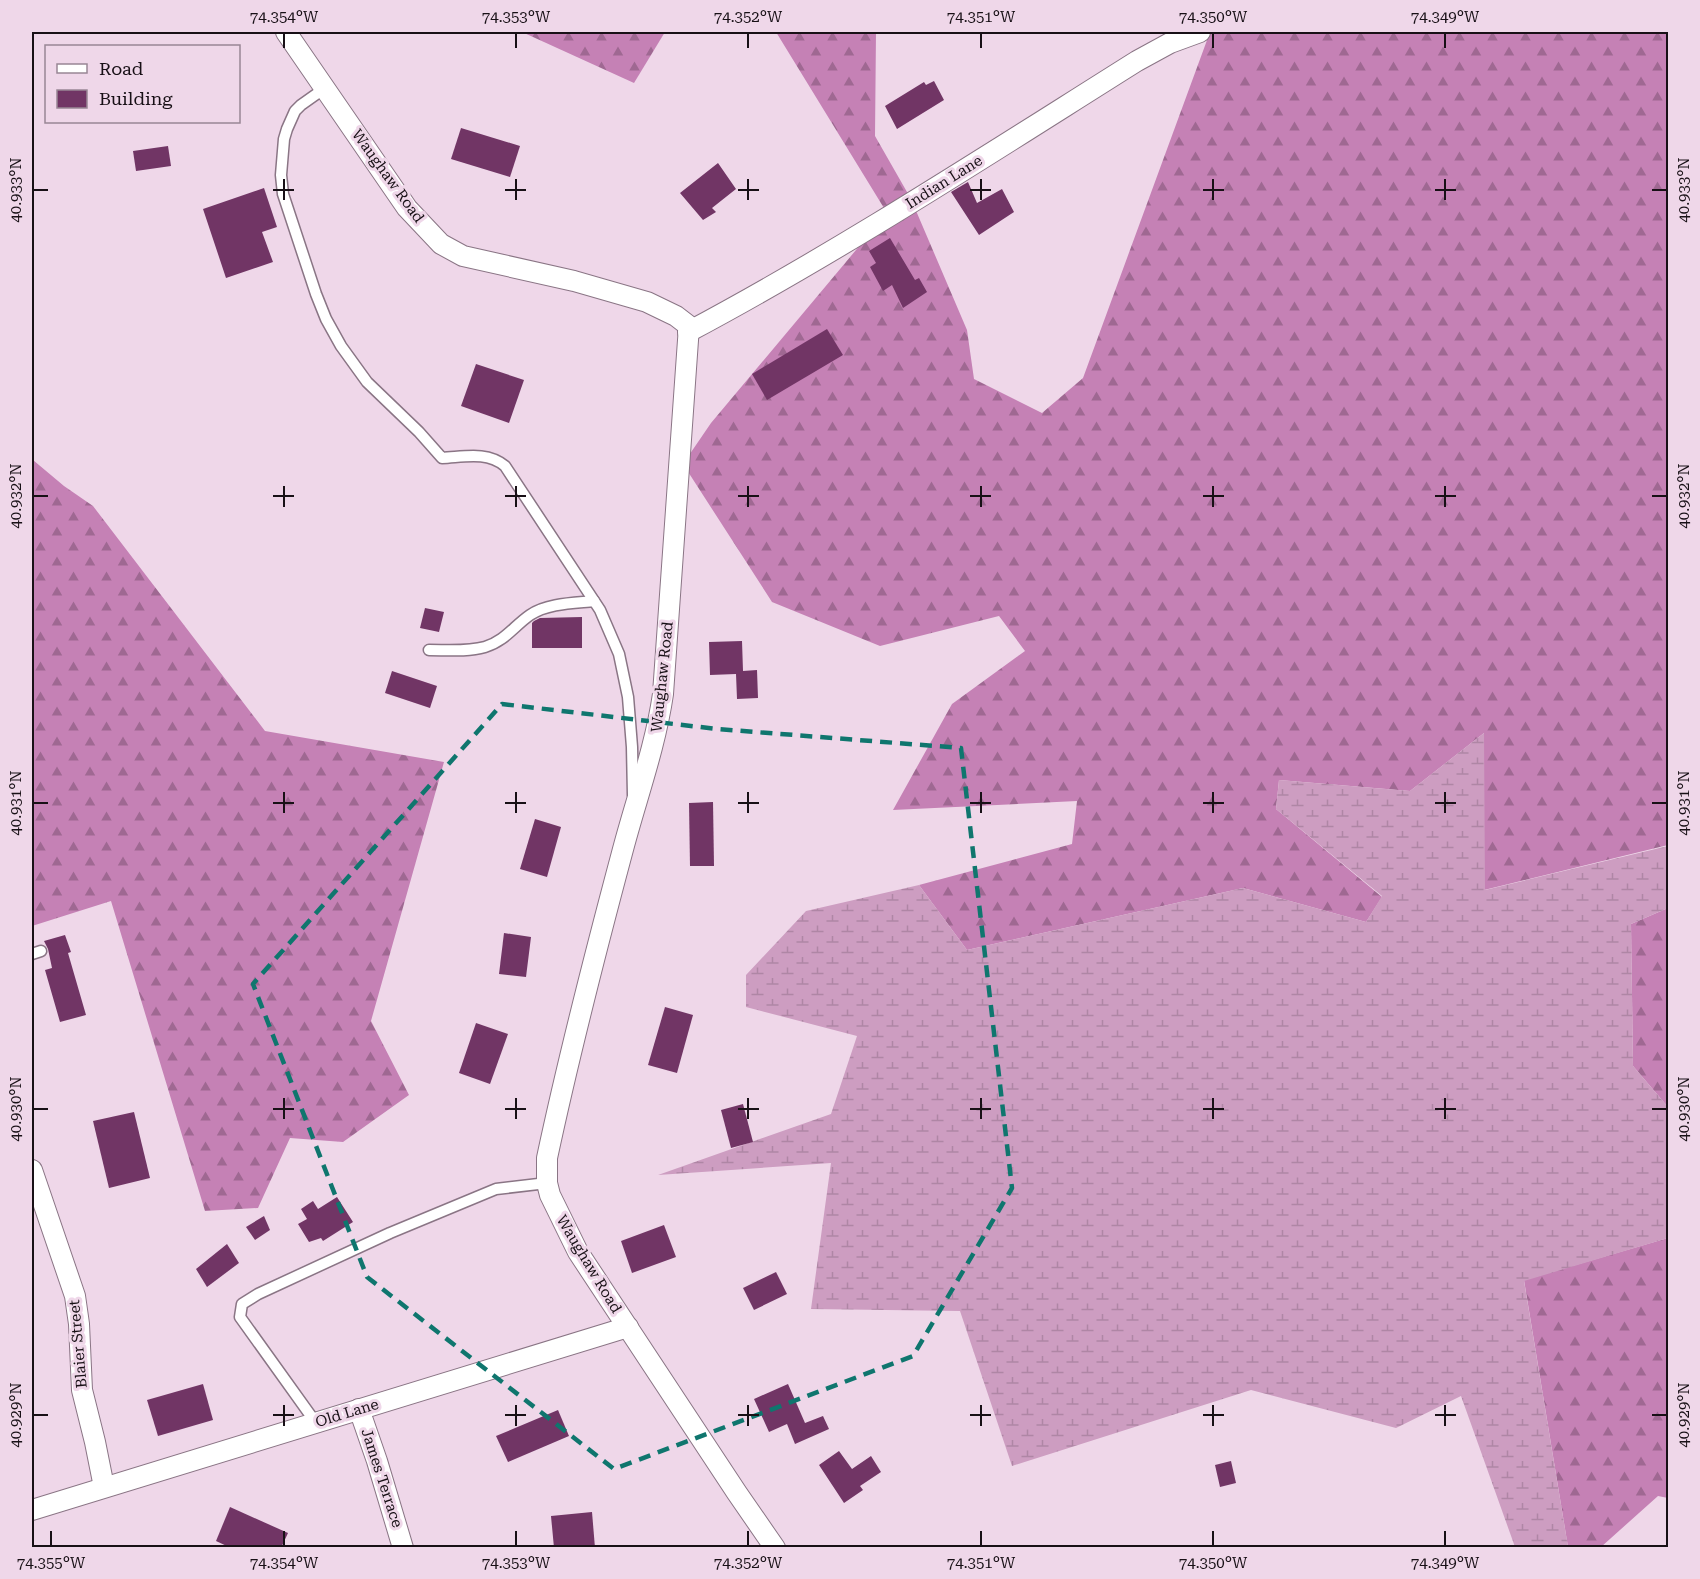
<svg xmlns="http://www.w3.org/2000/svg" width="1700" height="1579" viewBox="0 0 1700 1579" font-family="'Roboto Serif',serif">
  <defs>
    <pattern id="forest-firs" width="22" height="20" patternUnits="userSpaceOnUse" patternTransform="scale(1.5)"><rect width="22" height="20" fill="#c581b5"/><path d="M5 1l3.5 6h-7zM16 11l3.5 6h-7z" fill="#9f6892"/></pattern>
    <pattern id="wetland-marsh" width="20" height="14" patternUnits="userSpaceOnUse" patternTransform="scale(1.5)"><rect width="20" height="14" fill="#cd9dc1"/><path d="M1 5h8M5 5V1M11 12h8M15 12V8" fill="none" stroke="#af86a5"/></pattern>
  </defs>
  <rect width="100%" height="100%" fill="#efd7e9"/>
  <g fill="url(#forest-firs)">
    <polygon points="522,32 665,32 634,83"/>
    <polygon points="776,32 876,32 875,136 911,199 967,330 974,379 1042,413 1083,378 1210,32 1668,32 1668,845 1484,890 1484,733 1410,791 1279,780 1276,809 1382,897 1366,922 1243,888 967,950 919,885 1072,844 1077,801 893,810 952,704 1025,651 999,616 880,646 772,602 683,464 711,423 887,213"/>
    <polygon points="32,460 33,460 64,486 93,506 265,731 444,762 371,1021 409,1095 343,1142 290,1138 258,1208 205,1211 111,901 32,926"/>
    <polygon points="1668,908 1668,1107 1633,1066 1631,924"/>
    <polygon points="1668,1238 1668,1498 1658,1496 1601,1547 1568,1547 1524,1280"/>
  </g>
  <polygon fill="url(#wetland-marsh)" points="1484,733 1485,890 1668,846 1668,908 1631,924 1633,1066 1668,1107 1668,1238 1524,1281 1568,1547 1515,1547 1461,1396 1396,1428 1251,1390 1012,1466 960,1311 811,1309 831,1163 658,1175 831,1114 857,1036 746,1007 746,975 806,911 919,885 967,950 1243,888 1366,922 1382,896 1276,809 1279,780 1410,791"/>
  <g fill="#713565">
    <polygon points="934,81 944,100 897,129 885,106 924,82 926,85"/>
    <polygon points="461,128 520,146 510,177 451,159"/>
    <polygon points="168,146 171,166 136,171 133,151"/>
    <polygon points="718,163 736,189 712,208 716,212 703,220 680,193"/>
    <polygon points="968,182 977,203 1002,189 1014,212 979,235 951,192"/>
    <polygon points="264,188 277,227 262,232 273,262 226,278 203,209"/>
    <polygon points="890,238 915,280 919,278 927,292 903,308 892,285 883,291 870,267 876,263 869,251"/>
    <polygon points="827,329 843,355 767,400 752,374"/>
    <polygon points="476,364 524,380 509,423 461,406"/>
    <polygon points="425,608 444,612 439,632 420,628"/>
    <polygon points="582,617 582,648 532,648 532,623 534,621 540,618"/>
    <polygon points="742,641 743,671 757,670 758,698 737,699 736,674 710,675 709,642"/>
    <polygon points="392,671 437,686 430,708 385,693"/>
    <polygon points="713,802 714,866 690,866 689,803"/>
    <polygon points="535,819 561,827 547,877 520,869"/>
    <polygon points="504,933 531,937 526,977 499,974"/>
    <polygon points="65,935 71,952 68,953 86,1015 60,1022 45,970 52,968 48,949 44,941"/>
    <polygon points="665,1007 693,1015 677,1073 648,1065"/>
    <polygon points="476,1023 508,1034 490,1084 459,1073"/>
    <polygon points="743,1104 753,1142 731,1148 721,1110"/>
    <polygon points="134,1112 150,1178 109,1188 93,1121"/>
    <polygon points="337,1197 353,1222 323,1241 321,1238 309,1242 298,1224 307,1219 301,1209 313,1201 318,1209"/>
    <polygon points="264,1216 270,1230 255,1240 246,1227"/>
    <polygon points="664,1225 676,1257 632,1273 621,1241"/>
    <polygon points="227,1244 239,1263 207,1287 196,1269"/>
    <polygon points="776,1272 787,1294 754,1310 743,1288"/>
    <polygon points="203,1384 213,1420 158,1436 147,1400"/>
    <polygon points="788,1384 805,1423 823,1416 829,1429 795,1444 787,1424 769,1432 754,1399"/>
    <polygon points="558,1410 569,1436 508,1462 496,1436"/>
    <polygon points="839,1451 852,1469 871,1456 881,1472 860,1486 863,1490 844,1503 819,1465"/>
    <polygon points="1231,1461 1236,1483 1220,1487 1215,1465"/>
    <polygon points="230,1507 288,1533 281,1548 231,1548 216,1541"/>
    <polygon points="592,1512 595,1548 554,1548 551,1516"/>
  </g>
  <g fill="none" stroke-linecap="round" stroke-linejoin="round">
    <g stroke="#8a7585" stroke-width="13">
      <g id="service">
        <path d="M 325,88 L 301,105 L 295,111 L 287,129 L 284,139 L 281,175 L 283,194 L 316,294 L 326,319 L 341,346 L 367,382 L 419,432 L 442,458 C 464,457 487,451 505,466 L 600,610 L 619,654 L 628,697 L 632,747 L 633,795"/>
        <path d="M 429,650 C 447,650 467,652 485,647 C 505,641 514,626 530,615 C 547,603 575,603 594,601"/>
        <polyline points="32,954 41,951"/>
        <polyline points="316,1423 240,1317 242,1304 258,1294 390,1233 496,1189 547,1183"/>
      </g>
    </g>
    <g stroke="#8a7585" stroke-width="22">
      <g id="minor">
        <path d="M 286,32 L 407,208 L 441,244 L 463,256 L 574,281 L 647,302 L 676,316 L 689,326 L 663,694 C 655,749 636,799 622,853 C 595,954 569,1055 547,1158 L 547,1183 L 550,1195 L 578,1252 L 737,1493 L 775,1548"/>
        <path d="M 688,332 C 842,250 989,154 1137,61 L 1170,43 L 1200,32"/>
        <polyline points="32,1170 75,1296 79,1324 82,1390 95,1442 104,1487"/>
        <polyline points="359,1409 377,1461 403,1548"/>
        <polyline points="32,1510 628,1327"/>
      </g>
    </g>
    <use href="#service" stroke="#fff" stroke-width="10"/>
    <use href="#minor" stroke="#fff" stroke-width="20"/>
  </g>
  <path fill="none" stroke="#0f766e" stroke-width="4.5" stroke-dasharray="12 8" stroke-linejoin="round" d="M 502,704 L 717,729 L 961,748 L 1012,1188 L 913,1356 L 614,1469 L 367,1277 L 253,984 Z"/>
  <path fill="none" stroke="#181016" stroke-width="2" d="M 284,33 L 284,48M 516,33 L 516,48M 748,33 L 748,48M 981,33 L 981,48M 1213,33 L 1213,48M 1445,33 L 1445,48M 284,179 L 284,200M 516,179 L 516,200M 748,179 L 748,200M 981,179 L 981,200M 1213,179 L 1213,200M 1445,179 L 1445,200M 33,190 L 48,190M 273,190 L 294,190M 505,190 L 526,190M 738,190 L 759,190M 970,190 L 991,190M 1203,190 L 1224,190M 1435,190 L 1456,190M 1652,190 L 1667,190M 284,486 L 284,507M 516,486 L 516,507M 748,486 L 748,507M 981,486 L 981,507M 1213,486 L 1213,507M 1445,486 L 1445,507M 33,496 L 48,496M 273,496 L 294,496M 505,496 L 526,496M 738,496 L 759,496M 970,496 L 991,496M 1203,496 L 1224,496M 1435,496 L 1456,496M 1652,496 L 1667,496M 284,792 L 284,813M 516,792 L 516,813M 748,792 L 748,813M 981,792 L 981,813M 1213,792 L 1213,813M 1445,792 L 1445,813M 33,803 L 48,803M 273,803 L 294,803M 505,803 L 526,803M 738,803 L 759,803M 970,803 L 991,803M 1203,803 L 1224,803M 1435,803 L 1456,803M 1652,803 L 1667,803M 284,1098 L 284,1119M 516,1098 L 516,1119M 748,1098 L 748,1119M 981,1098 L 981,1119M 1213,1098 L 1213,1119M 1445,1098 L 1445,1119M 33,1109 L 48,1109M 273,1109 L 294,1109M 505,1109 L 526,1109M 738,1109 L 759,1109M 970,1109 L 991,1109M 1203,1109 L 1224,1109M 1435,1109 L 1456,1109M 1652,1109 L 1667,1109M 284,1405 L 284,1426M 516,1405 L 516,1426M 748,1405 L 748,1426M 981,1405 L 981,1426M 1213,1405 L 1213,1426M 1445,1405 L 1445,1426M 33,1415 L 48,1415M 273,1415 L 294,1415M 505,1415 L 526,1415M 738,1415 L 759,1415M 970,1415 L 991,1415M 1203,1415 L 1224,1415M 1435,1415 L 1456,1415M 1652,1415 L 1667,1415M 51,1531 L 51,1546M 284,1531 L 284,1546M 516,1531 L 516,1546M 748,1531 L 748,1546M 981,1531 L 981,1546M 1213,1531 L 1213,1546M 1445,1531 L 1445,1546"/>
  <g text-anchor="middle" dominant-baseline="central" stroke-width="6" stroke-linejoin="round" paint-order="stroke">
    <g font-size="15" fill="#181016" stroke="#efd7e9">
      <text transform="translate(388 176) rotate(54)">Waughaw Road</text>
      <text transform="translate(944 182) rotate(-32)">Indian Lane</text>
      <text transform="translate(662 677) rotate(-84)">Waughaw Road</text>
      <text transform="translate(589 1264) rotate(59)">Waughaw Road</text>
      <text transform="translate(78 1344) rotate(-95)">Blaier Street</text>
      <text transform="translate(347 1413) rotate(-17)">Old Lane</text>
      <text transform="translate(382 1478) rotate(72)">James Terrace</text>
    </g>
  </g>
  <rect width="1700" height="1579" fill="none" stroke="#efd7e9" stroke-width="66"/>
  <rect x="45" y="45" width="195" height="78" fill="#efd7e9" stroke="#998795" stroke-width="1.5"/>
  <rect x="57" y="64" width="30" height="9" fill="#ffffff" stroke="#998795" stroke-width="1.5"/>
  <text x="99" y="75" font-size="18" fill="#181016">Road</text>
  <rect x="57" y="90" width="30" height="18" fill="#713565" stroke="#998795" stroke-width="1.5"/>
  <text x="99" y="105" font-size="18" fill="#181016">Building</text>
  <rect x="33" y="33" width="1634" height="1513" fill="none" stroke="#181016" stroke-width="2"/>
  <g font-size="15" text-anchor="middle" fill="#181016">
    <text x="284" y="22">74.354°W</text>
    <text x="516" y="22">74.353°W</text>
    <text x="748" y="22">74.352°W</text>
    <text x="981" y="22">74.351°W</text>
    <text x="1213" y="22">74.350°W</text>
    <text x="1445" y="22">74.349°W</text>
    <text transform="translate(16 190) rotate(-90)" y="5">40.933°N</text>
    <text transform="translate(1684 190) rotate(-90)" y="5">40.933°N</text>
    <text transform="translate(16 496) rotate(-90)" y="5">40.932°N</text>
    <text transform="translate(1684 496) rotate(-90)" y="5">40.932°N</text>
    <text transform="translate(16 803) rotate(-90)" y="5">40.931°N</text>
    <text transform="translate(1684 803) rotate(-90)" y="5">40.931°N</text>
    <text transform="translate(16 1109) rotate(-90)" y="5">40.930°N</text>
    <text transform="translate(1684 1109) rotate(-90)" y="5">40.930°N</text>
    <text transform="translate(16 1415) rotate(-90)" y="5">40.929°N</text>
    <text transform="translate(1684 1415) rotate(-90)" y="5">40.929°N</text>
    <text x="51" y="1568">74.355°W</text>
    <text x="284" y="1568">74.354°W</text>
    <text x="516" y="1568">74.353°W</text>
    <text x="748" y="1568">74.352°W</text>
    <text x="981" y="1568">74.351°W</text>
    <text x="1213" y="1568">74.350°W</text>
    <text x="1445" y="1568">74.349°W</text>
  </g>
</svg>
